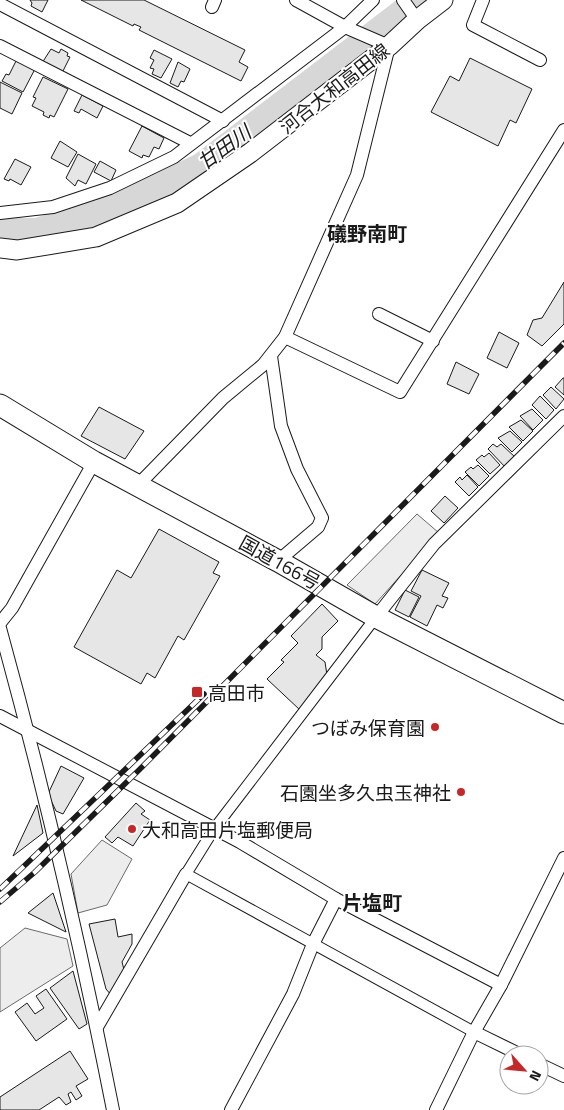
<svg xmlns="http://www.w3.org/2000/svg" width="564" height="1110" viewBox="0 0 564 1110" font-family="'Titillium Web','Noto Sans JP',sans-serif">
  <rect width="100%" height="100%" fill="#fff"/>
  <g fill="#ededed" stroke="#6a6a6a">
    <polygon points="417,514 439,533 375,604 347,585"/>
    <polygon points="102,840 132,859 107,905 78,913 71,874"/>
    <polygon points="25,928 67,939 73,966 0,1012 0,948"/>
  </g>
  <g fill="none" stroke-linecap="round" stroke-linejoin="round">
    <polyline stroke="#d7d7d7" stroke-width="26" points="0,231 37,231 118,206 201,166 418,0"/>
  </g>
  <g fill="#e6e6e6" stroke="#1a1a1a">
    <polygon points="30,0 48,0 42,12 31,6 32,3"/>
    <polygon points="81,0 144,0 245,50 239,62 248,67 241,81 139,30 141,27 134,24 133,26"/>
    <polygon points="51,49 59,53 61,49 68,53 67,56 70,57 62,73 42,63"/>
    <polygon points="154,50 172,59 161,78 152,74 154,69 150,68 154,60 150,58"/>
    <polygon points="470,58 532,89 516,123 510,120 498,146 431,112 450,76 459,81"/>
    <polygon points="16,61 35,69 23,92 2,81 6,74 9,75"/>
    <polygon points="178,62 190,69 184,82 181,81 178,87 170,83"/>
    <polygon points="43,77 68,89 54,117 50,115 49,118 43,115 44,112 32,106 36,98 33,97"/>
    <polygon points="0,82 22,93 12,114 0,108"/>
    <polygon points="82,95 103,106 97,118 81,109 79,113 74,111"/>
    <polygon points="142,126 164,138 159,149 154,147 149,157 143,155 142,158 129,151"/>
    <polygon points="60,141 77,152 68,167 51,158"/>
    <polygon points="78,154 96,164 86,184 78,180 75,186 66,178"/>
    <polygon points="15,159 31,167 21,185 10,179 9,181 4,179"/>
    <polygon points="100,161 116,170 111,181 94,172"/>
    <polygon points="564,282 564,324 542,346 527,335 533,320 542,318"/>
    <polygon points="499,332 519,343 507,368 487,358"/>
    <polygon points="456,362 479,374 469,394 447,384"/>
    <polygon points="563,378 564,378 564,395 555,387"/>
    <polygon points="551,387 564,399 556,409 543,395"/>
    <polygon points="540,396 554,410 546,419 532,405"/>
    <polygon points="99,407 144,431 125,459 81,436"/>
    <polygon points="532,409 543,420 533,430 520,416"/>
    <polygon points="521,420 533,431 523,441 509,427"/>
    <polygon points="510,431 522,442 512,452 498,438"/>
    <polygon points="493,444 497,447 501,444 516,458 506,468 488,449"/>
    <polygon points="489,453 500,465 490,474 476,460 482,455 484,457"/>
    <polygon points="478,465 489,476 479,486 465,472 471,467 473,469"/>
    <polygon points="467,475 478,487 469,496 455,482 460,477 462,480"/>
    <polygon points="445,496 458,508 444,523 431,511"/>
    <polygon points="159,529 219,562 213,573 220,576 184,640 178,636 155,678 147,673 141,684 74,647 117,570 131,578"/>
    <polygon points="422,570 449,583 442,596 448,598 443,608 437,605 427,626 410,617 421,596 411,591"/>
    <polygon points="405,590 419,597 409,617 395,610"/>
    <polygon points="322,604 338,621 322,637 322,649 316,655 325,662 327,675 300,710 267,679 284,662 281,660 298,643 291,636"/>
    <polygon points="61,766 84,778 63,814 56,811 48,794"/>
    <polygon points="136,803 145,811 141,814 150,820 133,846 118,837 112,843 105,837"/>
    <polygon points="37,805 43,833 13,856"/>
    <polygon points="53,893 66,932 28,913"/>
    <polygon points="115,919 118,937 132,934 132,944 122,962 126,977 111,995 106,989 89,924"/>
    <polygon points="73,971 87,1024 79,1029 50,988"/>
    <polygon points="46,989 67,1019 36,1041 15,1012 27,1003 35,1014 44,1008 36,996"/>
    <polygon points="70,1051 88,1079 76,1086 82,1096 76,1100 71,1092 68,1094 71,1102 66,1105 59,1097 39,1110 0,1110 0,1097"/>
  </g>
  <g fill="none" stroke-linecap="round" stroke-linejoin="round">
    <g stroke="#1a1a1a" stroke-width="12">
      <polyline id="pedestrian" points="376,617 214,829 186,874 474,1032"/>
    </g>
    <g stroke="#1a1a1a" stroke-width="14">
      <g id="minor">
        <polyline points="403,0 417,20"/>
        <polyline points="483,0 473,25 540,60"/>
        <polyline points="0,4 223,121"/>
        <polyline points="212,7 215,0"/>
        <polyline points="0,46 190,143"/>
        <polyline points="0,213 53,207 110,188 174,157 345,27 373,0"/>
        <polyline points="379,314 433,341"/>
        <polyline points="285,337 400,392 564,130"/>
        <polyline points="271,356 281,426 297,469 322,518 318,527 278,561"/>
        <polyline points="139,484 223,398 263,365 285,337 357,175 389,46 345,27 296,0"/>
        <polyline points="376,617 434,544 564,416"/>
        <polyline points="0,623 12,608 94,462"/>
        <path d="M 0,628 C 44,787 81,948 113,1110"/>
        <polyline points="0,716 240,842 336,899 501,985"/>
        <polyline points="97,1027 186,874"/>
        <polyline points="474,1032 521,1055"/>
        <polyline points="539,1064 564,1076"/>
        <polyline points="231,1110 293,994 313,944 336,899"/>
        <polyline points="436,1110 474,1032 501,985 564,858"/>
      </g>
    </g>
    <g stroke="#1a1a1a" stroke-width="21">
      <polyline id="secondary" points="0,248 17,250 96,237 177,203 250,153 389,46 417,20 443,0"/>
    </g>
    <g stroke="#1a1a1a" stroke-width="23">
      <polyline id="trunk" points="0,405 94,462 278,561 376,617 564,713"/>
    </g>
    <use href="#pedestrian" stroke="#fff" stroke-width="10"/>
    <use href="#minor" stroke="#fff" stroke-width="12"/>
    <use href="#secondary" stroke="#fff" stroke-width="19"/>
    <use href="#trunk" stroke="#fff" stroke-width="21"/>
    <g stroke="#1a1a1a" stroke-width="5.5">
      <g id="rail">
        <polyline points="0,889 204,694"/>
        <polyline points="0,902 35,872 139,770 564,343"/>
      </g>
    </g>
    <use href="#rail" stroke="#fff" stroke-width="4" stroke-dasharray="11" stroke-linecap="butt"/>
  </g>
  <g fill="#c62828" stroke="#fff" stroke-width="2">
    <rect x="191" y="686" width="12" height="12" rx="2.5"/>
    <circle cx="435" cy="727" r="5"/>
    <circle cx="461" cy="792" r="5"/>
    <circle cx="132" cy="829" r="5"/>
  </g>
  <g text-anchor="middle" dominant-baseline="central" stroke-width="4" stroke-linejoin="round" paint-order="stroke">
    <g font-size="19" fill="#1a1a1a" stroke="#fff">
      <text transform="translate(334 88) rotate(-38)">河合大和高田線</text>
      <text transform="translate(280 562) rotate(29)">国道166号</text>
    </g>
    <g font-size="19" fill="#1a1a1a" stroke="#fff" text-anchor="start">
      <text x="208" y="692">高田市</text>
      <text x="425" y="727" text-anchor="end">つぼみ保育園</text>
      <text x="451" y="792" text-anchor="end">石園坐多久虫玉神社</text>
      <text x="142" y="829">大和高田片塩郵便局</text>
    </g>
    <g font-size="20" font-style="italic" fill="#1a1a1a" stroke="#fff">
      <text transform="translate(224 147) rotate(-36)">甘田川</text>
    </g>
    <g font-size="20" font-weight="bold" fill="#1a1a1a" stroke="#fff">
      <text x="367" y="233">礒野南町</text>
      <text x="372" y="902">片塩町</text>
    </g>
  </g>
  <g transform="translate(524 1070) rotate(117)"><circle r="24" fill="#ffffff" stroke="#a3a3a3"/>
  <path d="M0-4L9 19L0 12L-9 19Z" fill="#c62828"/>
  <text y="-8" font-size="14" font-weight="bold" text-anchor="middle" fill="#1a1a1a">N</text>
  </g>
</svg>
